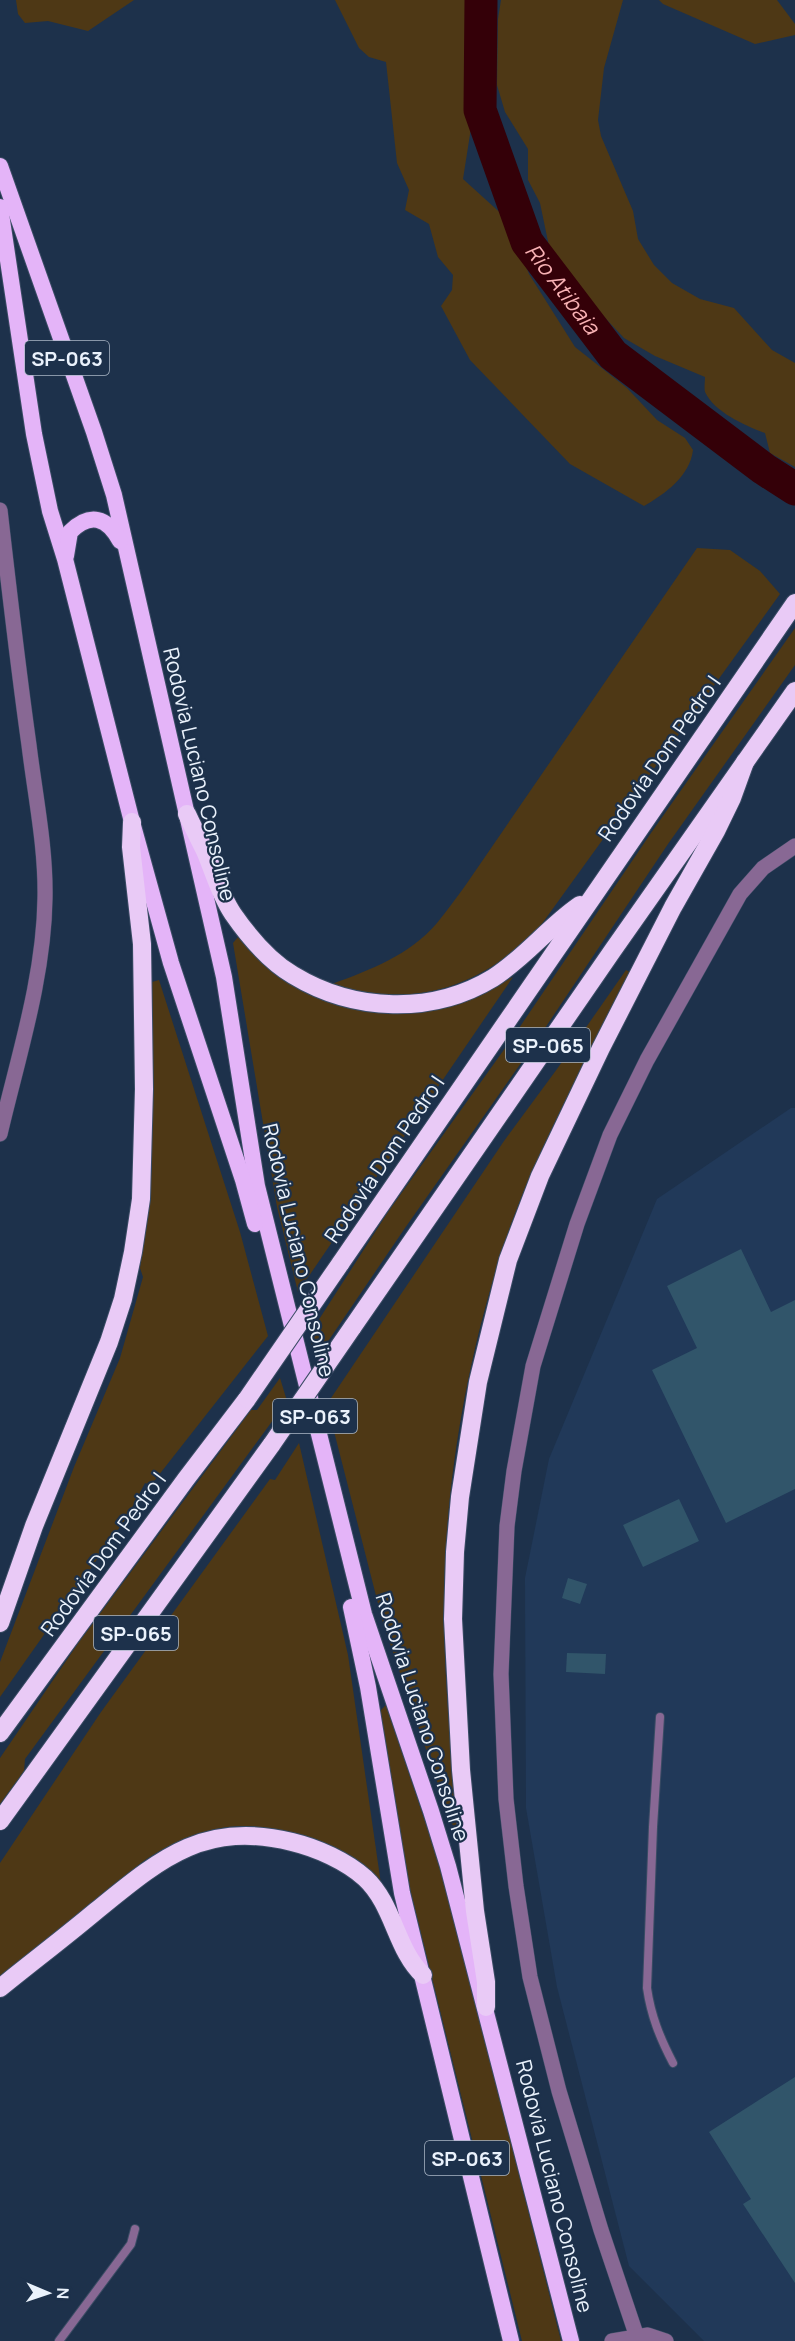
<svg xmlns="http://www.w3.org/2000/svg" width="795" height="2341" viewBox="0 0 795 2341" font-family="Manrope,sans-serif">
  <rect width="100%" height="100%" fill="#1d314b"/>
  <polygon fill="#213959" points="791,1108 795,1108 795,2341 704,2341 629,2266 557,1987 526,1808 525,1578 549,1459 657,1199"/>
  <g fill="#4e3815">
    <polygon points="16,0 134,0 88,31 48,21 25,23 18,14"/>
    <path d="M 335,0 L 466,0 L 474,109 L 463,179 L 506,218 L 529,274 L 575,347 L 627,388 L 657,420 L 685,438 L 693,450 C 690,476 665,494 644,506 L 570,464 L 470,360 L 441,306 L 452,290 L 453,275 L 438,257 L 429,224 L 405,210 L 409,190 L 397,163 L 386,62 L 369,57 L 359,48 Z"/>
    <path d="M 501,0 L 623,0 L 604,68 L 598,120 L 601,136 L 633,211 L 638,239 L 654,265 L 672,283 L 700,299 L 734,308 L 772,350 L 795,363 L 795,467 L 770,453 L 765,433 C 746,426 714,412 705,392 C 704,388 705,381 705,377 L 655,356 L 624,338 L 576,287 L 550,251 L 540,203 L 528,180 L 528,149 L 505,112 L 497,85 L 498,19 Z"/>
    <polygon points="659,0 777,0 795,24 795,35 755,44 663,4"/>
    <path d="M 697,548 L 730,550 L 760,571 L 780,594 L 536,932 C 475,989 413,1009 332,984 C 370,970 410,955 437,923 C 447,911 456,898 465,886 Z"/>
    <polygon points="795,628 795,665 668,844 533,1046 405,1228 316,1359 309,1335 388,1212 513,1037 651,833"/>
    <polygon points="238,937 249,948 333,1003 361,1010 391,1013 481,994 513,977 298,1292 277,1207 233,943"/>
    <path d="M 626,970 L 630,972 C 586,1063 534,1152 503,1248 C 466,1361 444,1490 444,1609 C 444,1683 452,1757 458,1831 L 451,1823 L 383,1623 L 327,1404 L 504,1141 L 557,1069 Z"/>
    <polygon points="159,980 240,1232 268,1336 151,1485 145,1483 127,1517 0,1697 0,1662 74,1467 120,1358 143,1277 140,1268 152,1168 152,982"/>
    <polygon points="280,1378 287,1401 25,1759 24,1771 0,1804 0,1758 79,1642 251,1410 257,1410"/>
    <path d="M 299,1443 L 348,1655 L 381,1884 C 356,1871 331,1859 306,1847 C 295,1842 284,1834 272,1830 C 229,1817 176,1838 141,1863 L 0,1979 L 0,1863 L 101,1712 L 270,1479 L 275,1480 Z"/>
    <polygon points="386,1705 434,1848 453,1913 561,2341 522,2341 406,1873 395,1817 380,1711"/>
  </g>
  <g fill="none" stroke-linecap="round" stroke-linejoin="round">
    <path stroke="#340008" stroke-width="33" id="s1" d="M 481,0 L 480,110 L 527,242 L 613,355 L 764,469 L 795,489"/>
  </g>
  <g fill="#31556a">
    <polygon points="741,1249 771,1312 795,1300 795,1489 726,1523 652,1370 697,1348 667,1286"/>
    <polygon points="679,1499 699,1541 643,1567 623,1525"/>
    <polygon points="568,1578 587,1584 580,1604 562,1598"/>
    <polygon points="567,1653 606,1654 605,1674 566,1672"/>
    <polygon points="795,2077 795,2283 743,2204 751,2199 709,2132"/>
  </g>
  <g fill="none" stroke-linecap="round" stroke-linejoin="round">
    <g stroke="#3a4c64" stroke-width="10">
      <g id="service">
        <path d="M 660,1717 L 653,1827 L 647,1988 C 651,2016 660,2038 673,2063"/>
        <polyline points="59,2341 131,2244 135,2229"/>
      </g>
    </g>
    <g stroke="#3a4c64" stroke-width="16">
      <g id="minor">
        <path d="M 0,510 C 9,589 18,667 29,745 C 35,795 46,847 45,898 C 44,978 18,1057 0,1134"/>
        <polyline points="637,2337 601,2230 559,2091 530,1977 516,1886 506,1799 501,1674 507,1526 514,1471 533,1366 577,1224 610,1135 647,1060 740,894 763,868 795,846"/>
        <polyline points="612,2341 648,2335 666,2341"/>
      </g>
    </g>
    <g stroke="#3a4c64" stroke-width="18">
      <g id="trunk">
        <polyline points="0,166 94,432 114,495 224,977 257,1186 364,1614 431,1811 448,1866 571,2341"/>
        <polyline points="0,207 34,434 50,511 65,559 132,822 171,963 243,1180 255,1224"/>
        <path d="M 66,556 L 70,532 C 90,512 107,517 120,541"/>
        <polyline points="351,1607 368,1687 402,1893 511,2341"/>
      </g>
    </g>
    <g stroke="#3a4c64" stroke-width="20">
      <g id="motorway">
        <path d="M 187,814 C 193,827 199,839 205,851 C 214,872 220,895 233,914 C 249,937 269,961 293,975 C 354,1012 432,1015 493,978 C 526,957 549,926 580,905"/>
        <polyline points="340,1264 795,603"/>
        <polyline points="352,1328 613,950 795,691"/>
        <polyline points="0,1623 34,1526 109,1342 123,1299 133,1252 141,1199 144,1089 142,944 131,847 132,822"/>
        <polyline points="0,1733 186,1479 247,1399"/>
        <polyline points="0,1821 272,1444"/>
        <path d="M 0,1988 C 32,1962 65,1937 96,1911 C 160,1859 204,1820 292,1842 C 317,1848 346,1861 365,1878 C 394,1905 396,1950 423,1975"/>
        <polyline points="486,2007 486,1982 475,1911 461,1770 453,1619 455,1552 460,1497 478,1382 508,1260 540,1176 601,1048 673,907 716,831 732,798 745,762"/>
      </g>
    </g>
    <use href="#service" stroke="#886894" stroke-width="8"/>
    <use href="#minor" stroke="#886894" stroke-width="15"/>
    <use href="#trunk" stroke="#e4b4f8" stroke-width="16"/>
    <use href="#motorway" stroke="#e9caf6" stroke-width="18"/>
    <g stroke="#3a4c64" stroke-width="20" stroke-linecap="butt">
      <g id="motorway-bridge">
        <polyline points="247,1399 340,1264"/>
        <polyline points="272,1444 352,1328"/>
      </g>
    </g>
    <use href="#motorway-bridge" stroke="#e9caf6" stroke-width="18"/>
  </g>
  <g text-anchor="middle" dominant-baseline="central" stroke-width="4.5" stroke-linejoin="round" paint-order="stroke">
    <g fill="#1d314b" stroke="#acb8c7" stroke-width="1.5">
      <rect x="25" y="341" width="84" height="34" rx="4.5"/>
      <rect x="506" y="1028" width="84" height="34" rx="4.5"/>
      <rect x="273" y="1399" width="84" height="34" rx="4.5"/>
      <rect x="94" y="1616" width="84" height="34" rx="4.5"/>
      <rect x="425" y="2141" width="84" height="34" rx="4.5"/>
    </g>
    <g font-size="20" font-weight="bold" fill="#eaf2fc">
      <text x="67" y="358">SP-063</text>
      <text x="548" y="1045">SP-065</text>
      <text x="315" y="1416">SP-063</text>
      <text x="136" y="1633">SP-065</text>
      <text x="467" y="2158">SP-063</text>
    </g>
    <g font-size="21" fill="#eaf2fc" stroke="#1d314b">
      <text transform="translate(659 758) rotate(-55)">Rodovia Dom Pedro I</text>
      <text transform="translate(200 774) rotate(77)">Rodovia Luciano Consoline</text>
      <text transform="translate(384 1159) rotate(-56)">Rodovia Dom Pedro I</text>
      <text transform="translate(299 1250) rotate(77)">Rodovia Luciano Consoline</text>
      <text transform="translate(103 1554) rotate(-54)">Rodovia Dom Pedro I</text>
      <text transform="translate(423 1717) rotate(72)">Rodovia Luciano Consoline</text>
      <text transform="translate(555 2186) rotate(76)">Rodovia Luciano Consoline</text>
    </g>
    <g font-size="22" font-style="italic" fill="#f8b1b4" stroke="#1d314b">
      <text stroke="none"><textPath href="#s1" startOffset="309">Rio Atibaia</textPath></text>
    </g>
  </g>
  <g transform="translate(48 2293) rotate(92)" stroke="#1d314b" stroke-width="4.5" paint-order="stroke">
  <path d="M0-4.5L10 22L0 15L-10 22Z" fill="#eaf2fc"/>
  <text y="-9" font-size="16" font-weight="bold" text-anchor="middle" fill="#eaf2fc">N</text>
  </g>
</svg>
